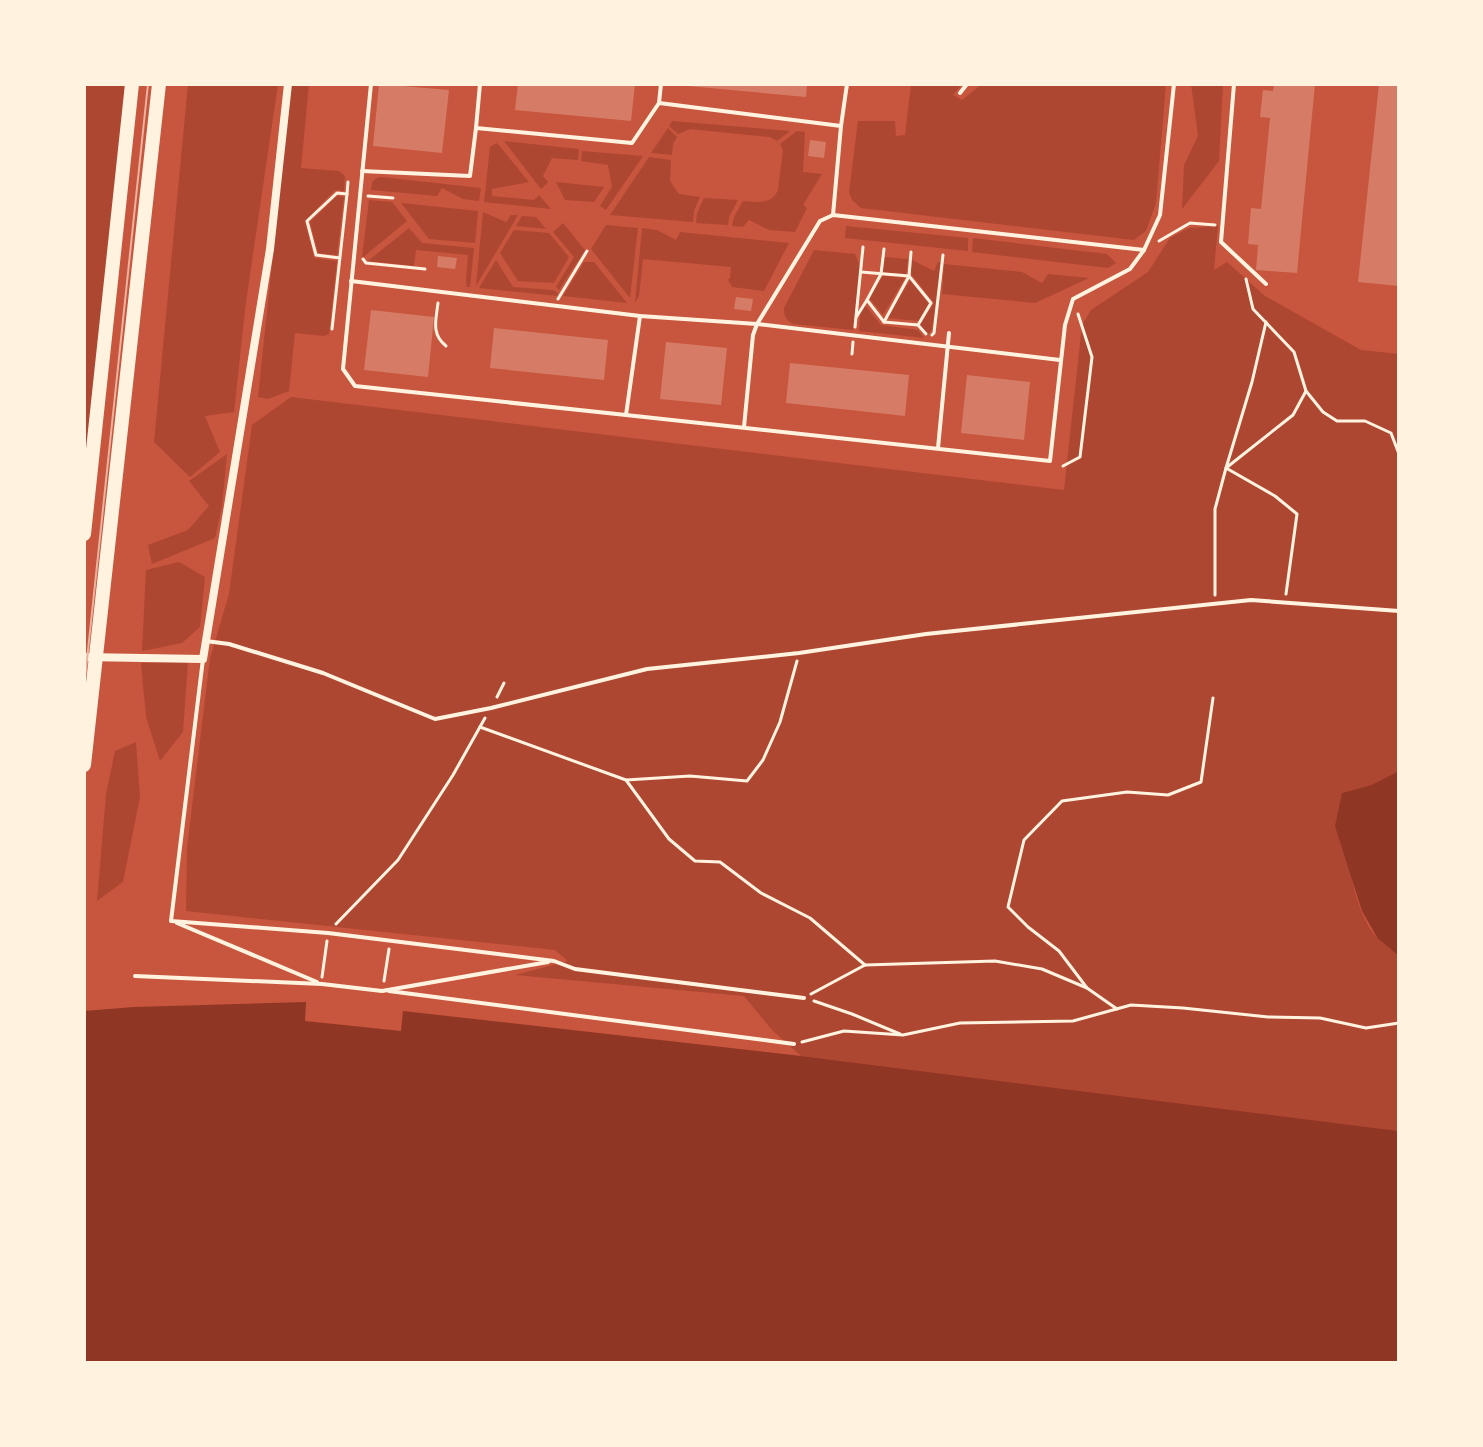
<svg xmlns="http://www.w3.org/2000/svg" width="1483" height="1447" viewBox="0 0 1483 1447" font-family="Raleway,sans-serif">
  <rect width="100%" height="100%" fill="#c8553d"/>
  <g fill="#ae4732">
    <polygon points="84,84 125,84 87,463 84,463"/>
    <polygon points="188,84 278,84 246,302 234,412 205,416 220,452 190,477 154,442"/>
    <polygon points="291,84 309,84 301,168 339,171 345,176 344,191 335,190 305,221 314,258 337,261 329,334 324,336 295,333 289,391 268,399 258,397"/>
    <polygon points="911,84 962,84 953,95 962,100 982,84 1166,84 1156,203 1146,231 1134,240 861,208 852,200 849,192 858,121 895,121 896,136 905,135"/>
    <polygon points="1191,84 1223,84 1219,161 1182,209 1184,165 1198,136"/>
    <polygon points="672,121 790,131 777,141 770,137 690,129 678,134 669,126"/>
    <polygon points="668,128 677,137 673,144 672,155 651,153"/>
    <path d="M 797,131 L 805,132 L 803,172 L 822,174 L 803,205 L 807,208 L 795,232 L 769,230 L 749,220 L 743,227 L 732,226 L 734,217 L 743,201 C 756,202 772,205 778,190 L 783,150 L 780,144 Z"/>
    <polygon points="504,141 579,149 578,160 552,158 543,176 548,182 541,189"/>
    <polygon points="497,143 529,182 492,189 492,196 534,200 539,195 551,209 484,202 490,147"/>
    <polygon points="582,151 643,156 606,210 600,206 612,187 608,165 581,161"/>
    <polygon points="649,157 671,160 670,181 679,194 700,197 694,211 693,222 610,215"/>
    <path d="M 381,177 L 481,188 L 479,201 L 463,199 L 442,188 L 437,196 L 371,190 C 372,182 372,179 381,177 Z"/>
    <polygon points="556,182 604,187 594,202 565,200"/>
    <polygon points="337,196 344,197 337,255 318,253 310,222"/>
    <polygon points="704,198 738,200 729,217 728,225 696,223 697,213"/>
    <polygon points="369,200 392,202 407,221 362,258"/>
    <polygon points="401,203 478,211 475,243 429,239"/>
    <polygon points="483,212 506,222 511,215 518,215 476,286"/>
    <polygon points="522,216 536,217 546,229 516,226"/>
    <polygon points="563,223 585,250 559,290 556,287 574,257 553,232"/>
    <polygon points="606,225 638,228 630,298 591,249"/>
    <polygon points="846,226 968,238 968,251 845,238"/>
    <path d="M 1218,226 L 1214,270 L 1227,262 L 1265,296 L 1361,350 L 1399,354 L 1399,771 L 1371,785 L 1342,793 C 1346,835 1348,908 1379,940 C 1385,946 1393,950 1399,956 L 1399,1131 L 801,1056 L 772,1030 L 744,996 L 515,975 L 568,961 L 555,950 L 186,911 L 187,848 L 210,658 L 229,594 L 252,425 L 291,397 L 1064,490 L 1082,325 L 1091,310 L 1148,272 L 1170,238 L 1189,228 Z"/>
    <polygon points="409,228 422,243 474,248 470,287 467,287 466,281 468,255 416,250 414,266 368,261"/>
    <polygon points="642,228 657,230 676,240 680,232 789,243 764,291 732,287 728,280 730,278 731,267 643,259 639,296 635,303"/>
    <polygon points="514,230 549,233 569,257 554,283 518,281 500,253"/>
    <polygon points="973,238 1107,254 1116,263 1108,268 972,252"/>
    <path d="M 814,250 L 855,254 L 860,267 L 853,330 L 793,324 C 786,320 784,317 784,308 Z"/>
    <polygon points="885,257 908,259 906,275 883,272"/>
    <polygon points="496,260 513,287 553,290 558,293 557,296 479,288"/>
    <polygon points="912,260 934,271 938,262 941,262 932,329 929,334 920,325 934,303 911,274"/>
    <polygon points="584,262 594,262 627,303 563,296"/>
    <polygon points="944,264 1022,272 1042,283 1048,274 1089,278 1035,303 942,294"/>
    <polygon points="883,276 905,278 883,315 869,298"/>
    <polygon points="910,280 929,304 919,321 887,318"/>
    <polygon points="865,305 881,325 918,330 924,338 859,331 860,313"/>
    <polygon points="227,454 222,506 215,538 152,564 148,545 188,530 209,506 189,481"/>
    <polygon points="179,562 205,577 200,627 182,643 142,651 146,570"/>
    <polygon points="188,662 183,732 160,761 146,717 141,663"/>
    <polygon points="136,742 140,797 123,882 97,901 106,794 115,751"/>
  </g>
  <g fill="#8f3625">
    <polygon points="1399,771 1399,956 1378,939 1362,911 1335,826 1342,793 1371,785"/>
    <polygon points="306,1002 305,1021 401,1031 403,1011 801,1056 1399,1131 1399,1363 84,1363 84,1011 134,1007"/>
  </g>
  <g fill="#d67c66">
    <polygon points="379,84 449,90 442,153 373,146"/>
    <polygon points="518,84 635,84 631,121 515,110"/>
    <polygon points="688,84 807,84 806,97 688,86"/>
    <polygon points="1274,84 1315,84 1297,273 1256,270 1258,245 1248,244 1251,208 1261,209 1270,118 1260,117 1263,90 1273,91"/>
    <polygon points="1379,84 1399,84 1399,286 1358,282"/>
    <polygon points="810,140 826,142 824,158 808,156"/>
    <polygon points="438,256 457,258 455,269 437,267"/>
    <polygon points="736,297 753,299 751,311 734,309"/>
    <polygon points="371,310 434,317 428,377 364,370"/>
    <polygon points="494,328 608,340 604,380 490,368"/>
    <polygon points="666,342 727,348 721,405 660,399"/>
    <polygon points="790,363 909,375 905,416 786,403"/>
    <polygon points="967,375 1030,382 1024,440 961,433"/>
  </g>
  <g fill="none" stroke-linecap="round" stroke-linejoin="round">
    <g stroke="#fff3e0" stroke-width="3">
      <polyline points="347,194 348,182"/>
      <polyline points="368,196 393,198"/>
      <polyline points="1159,241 1190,223 1215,225"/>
      <polyline points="911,252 909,276 931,303 918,325"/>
      <polyline points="363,259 366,263 425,269"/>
      <polyline points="861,272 909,276 884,322"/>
      <polyline points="558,299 587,251"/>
      <polyline points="867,300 881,274 884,249"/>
      <path d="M 438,303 C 436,320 431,334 446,346"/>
      <polyline points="857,316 867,300 884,322 918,325 926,334"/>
      <polyline points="1266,322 1252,382 1226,468 1275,496 1297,514 1286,594"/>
      <polyline points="855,327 863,247"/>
      <polyline points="332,329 347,194 337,193 307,221 316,255 340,258"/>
      <polyline points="932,335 934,333 943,255"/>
      <polyline points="852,354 853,342"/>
      <polyline points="1306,391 1323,412 1337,421 1365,421 1391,433 1399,454"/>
      <polyline points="1063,466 1080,457 1092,357 1078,314"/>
      <polyline points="1215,595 1215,509 1226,468 1293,415 1306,391 1294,352 1253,309 1246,279"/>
      <polyline points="497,697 504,683"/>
      <polyline points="480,727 626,780 690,776 747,781 763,760 780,722 797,661"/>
      <polyline points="626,780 669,839 695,861 720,862 761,893 810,918 865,965"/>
      <polyline points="336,924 398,860 453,775 485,718"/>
      <polyline points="322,977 327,941"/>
      <polyline points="384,981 389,949"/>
      <polyline points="1087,988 1059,951 1028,927 1008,907 1024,840 1062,801 1127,792 1168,795 1201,782 1213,698"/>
      <polyline points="811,994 865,965 995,961 1042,969 1087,988 1117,1009"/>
      <polyline points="814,1001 852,1014 900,1034"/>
      <polyline points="802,1042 844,1031 903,1035 960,1023 1073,1021 1131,1005 1183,1008 1268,1017 1320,1018 1366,1028 1399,1023"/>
    </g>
    <g stroke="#fff3e0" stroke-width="4">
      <polyline points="371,84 343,369 355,386 626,415"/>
      <polyline points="480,84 476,128 632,143 659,103"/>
      <polyline points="661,84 659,103 841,126"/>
      <polyline points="1234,84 1221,242 1266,284"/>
      <polyline points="960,93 967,84"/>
      <polyline points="362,171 470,176 476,128"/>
      <polyline points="833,215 841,126 847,84"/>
      <polyline points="351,281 640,316 757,324 1060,360"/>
      <polyline points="640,316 626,415 1050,461 1065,325 1073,299 1130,269 1144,250"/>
      <polyline points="744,427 753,335 757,324 820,221 833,215 1144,250 1160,215 1174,84"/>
      <polyline points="938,448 949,333"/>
      <polyline points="206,641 229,644 323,673 435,719 491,708 647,669 799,653 926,634 1251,600 1399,611"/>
      <polyline points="203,659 171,921 328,933 554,961 575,969 804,998"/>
      <polyline points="177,923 317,982"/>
      <polyline points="135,976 322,984 382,991 548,962"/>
      <polyline points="389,991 794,1044"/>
    </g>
    <polyline stroke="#fff3e0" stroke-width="8" points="84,657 203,659 270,249 288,84"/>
    <g stroke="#fff3e0" stroke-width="14">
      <polyline points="84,534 132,84"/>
      <polyline points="84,765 159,84"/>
    </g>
    <polyline stroke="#e9b49f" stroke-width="2" points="84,688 148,84"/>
  </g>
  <rect width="1483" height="1447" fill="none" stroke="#fff3e0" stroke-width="172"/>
</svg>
